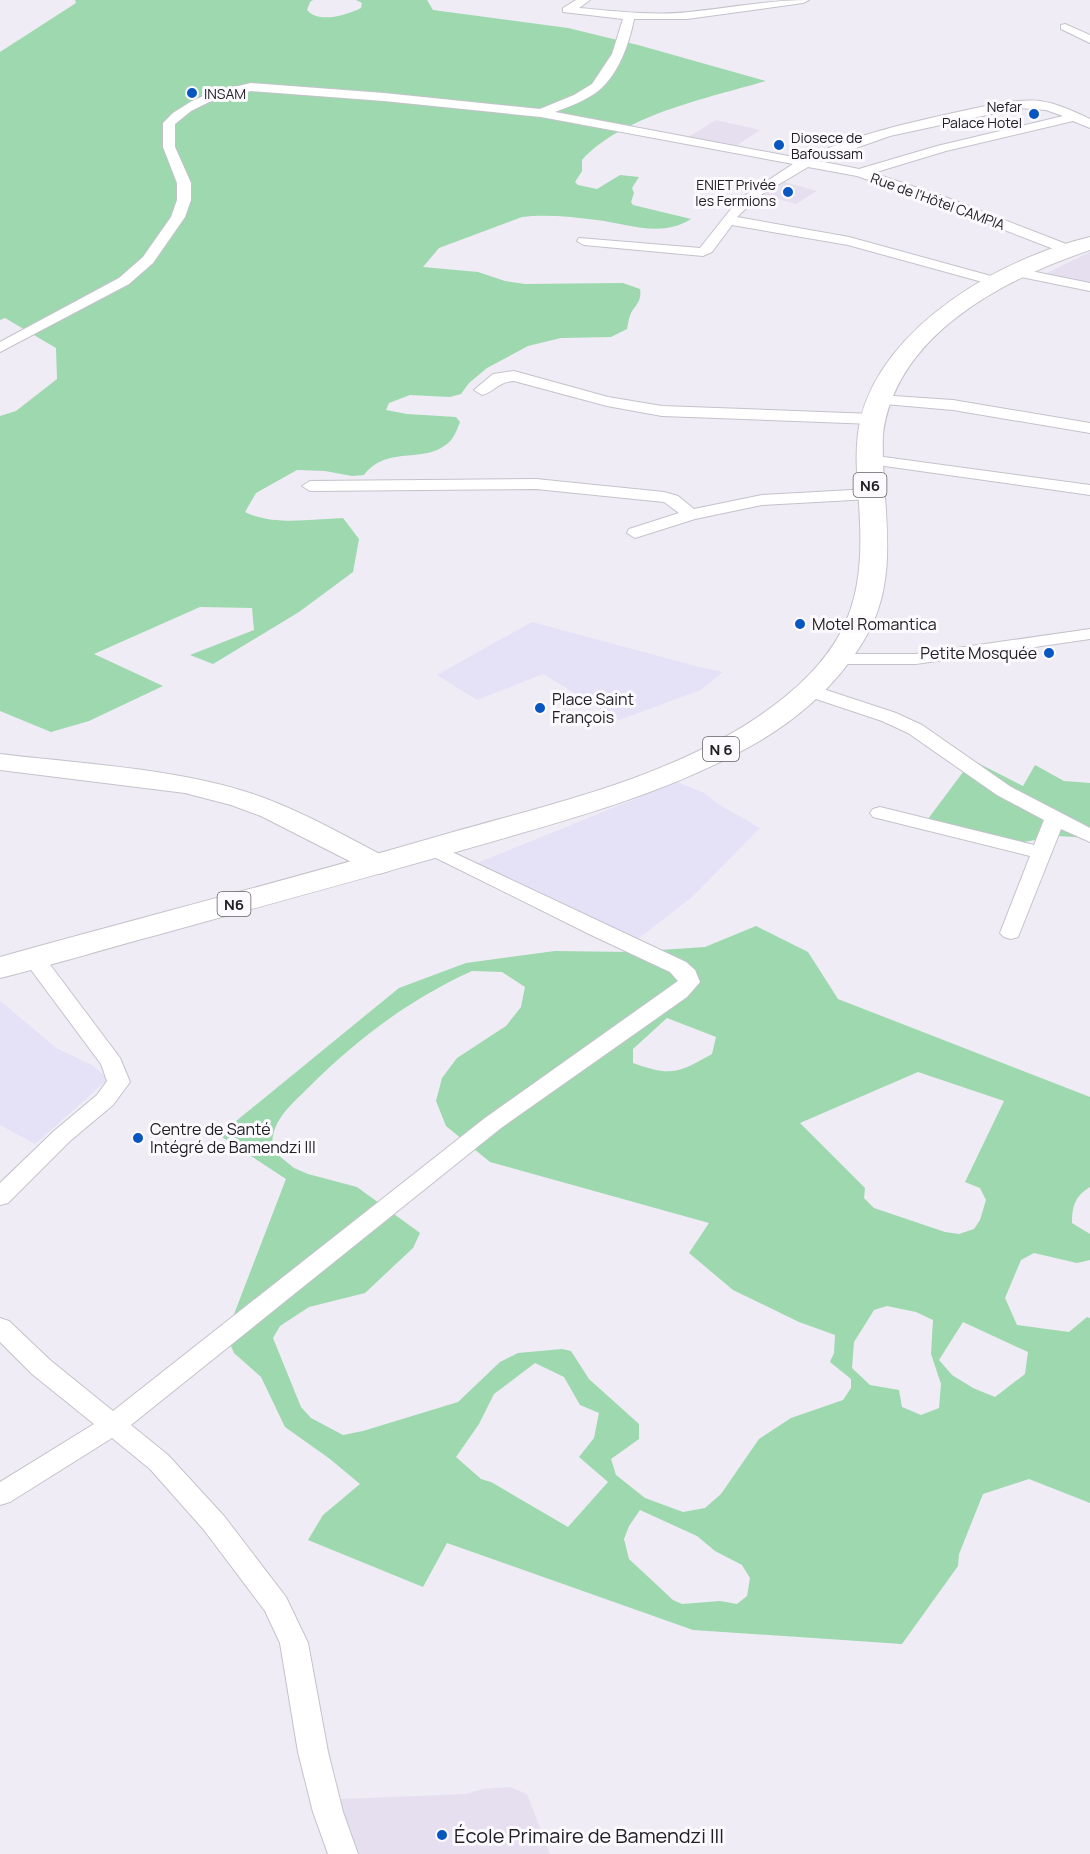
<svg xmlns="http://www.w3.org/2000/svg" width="1090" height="1854" viewBox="0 0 1090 1854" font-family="Manrope,sans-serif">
  <rect width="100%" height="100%" fill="#efecf5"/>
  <g fill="#e5e1f7">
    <polygon points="532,622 699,667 723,672 701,690 619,720 543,674 477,700 437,675"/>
    <polygon points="677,782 704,793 718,804 760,828 692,897 630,945 470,866"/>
    <polygon points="0,1001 56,1048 92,1065 108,1079 35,1144 0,1125"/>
  </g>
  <g fill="#e5dfef">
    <polygon points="716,120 760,130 733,148 687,138"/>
    <polygon points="781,181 817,191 796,204 759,194"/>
    <polygon points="1090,252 1090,286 1045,274"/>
    <polygon points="510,1787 527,1794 550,1854 342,1854 341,1799 467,1794 482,1789"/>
  </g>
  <g fill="#9dd8af" fill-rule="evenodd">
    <path d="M 75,0 L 313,0 L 310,2 L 307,10 C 319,24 347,15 361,8 L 362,3 L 356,0 L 427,0 L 433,10 L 568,28 L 638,45 L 766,81 C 709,98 623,115 582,160 L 582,171 L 575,182 L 578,185 L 597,189 L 620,175 L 639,177 L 632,188 L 634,193 L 631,202 L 633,205 L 691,219 C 662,238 628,224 597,220 C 573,217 546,214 522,217 L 439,248 L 423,267 L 478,272 L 505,281 L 525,284 L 623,283 L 640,289 C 642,301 636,304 631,313 C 629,317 628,324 627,329 L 611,337 L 561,338 L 528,346 L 487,368 L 469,383 L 461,394 L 450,397 L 410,395 L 389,403 L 386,410 L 407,414 L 456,417 L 460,422 C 458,427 455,435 452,439 C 428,467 388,443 364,475 L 352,476 L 325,471 L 297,470 L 256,493 L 245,512 C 273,526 312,519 343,518 L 359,539 L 353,572 L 299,612 L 213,664 L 190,655 L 254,630 L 252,608 L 200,607 L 94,654 L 163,686 L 89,721 L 51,732 L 0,711 L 0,416 L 16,411 L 57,379 L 56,348 L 5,318 L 0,320 L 0,52 L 76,3 Z"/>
    <polygon points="972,760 1023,786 1035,765 1064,781 1090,783 1090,838 1058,836 1018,843 928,819"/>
    <path d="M 756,926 L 808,952 L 838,999 L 1090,1097 L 1090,1187 C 1075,1196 1072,1206 1072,1223 L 1090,1234 L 1090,1260 L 1077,1263 L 1034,1253 L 1021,1260 L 1005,1298 L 1017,1325 L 1069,1332 L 1087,1317 L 1090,1318 L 1090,1503 L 1029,1479 L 983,1494 L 959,1554 L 958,1566 L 902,1644 L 693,1630 L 447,1543 L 423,1587 L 308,1540 L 323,1515 L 360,1484 L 330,1459 L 285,1427 L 261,1377 L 234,1353 L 226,1335 L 286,1179 L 219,1135 L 399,988 L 466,963 L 555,951 L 630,952 L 705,947 ZM 472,971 L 502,972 L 525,987 L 521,1007 L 506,1026 L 457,1058 L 442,1078 L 436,1101 L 446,1126 L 490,1162 L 709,1223 L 689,1253 L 733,1290 L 799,1322 L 835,1335 L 834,1353 L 830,1362 L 851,1379 L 851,1388 L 843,1400 L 791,1418 L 759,1439 L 721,1494 L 705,1508 L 683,1512 L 645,1498 L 616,1475 L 611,1459 L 639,1439 L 639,1424 L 589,1379 L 571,1351 L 562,1349 L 518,1353 L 500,1362 L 458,1402 L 363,1431 L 343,1435 L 311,1418 L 301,1407 L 273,1338 L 280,1326 L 309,1307 L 365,1293 L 413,1248 L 420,1233 L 357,1187 L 308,1174 L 294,1168 L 273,1151 C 268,1123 291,1105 309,1087 C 357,1039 410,999 472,971 ZM 667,1018 L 716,1037 L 712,1054 C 678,1073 672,1077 633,1063 L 633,1049 ZM 918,1072 L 1004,1101 L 965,1182 L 980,1188 L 986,1200 L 980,1220 L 974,1229 L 959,1234 L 945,1232 L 874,1208 L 864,1198 L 865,1188 L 800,1123 ZM 887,1306 L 916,1312 L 933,1320 L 931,1354 L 941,1384 L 939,1408 L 921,1415 L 902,1407 L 899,1390 L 870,1385 L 852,1368 L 854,1342 L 874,1310 ZM 963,1322 L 1028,1352 L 1025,1374 L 995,1397 L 973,1388 L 952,1375 L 939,1360 ZM 535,1363 L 564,1377 L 580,1405 L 599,1413 L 594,1438 L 579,1457 L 608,1482 L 568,1527 L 491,1482 L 481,1479 L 456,1457 L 479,1424 L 494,1394 ZM 640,1510 L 697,1536 L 715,1551 L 742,1565 L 750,1578 L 747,1596 L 737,1604 L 720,1601 L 682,1604 L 673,1600 L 629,1559 L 624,1539 L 629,1526 Z"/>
  </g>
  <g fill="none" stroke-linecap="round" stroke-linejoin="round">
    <g stroke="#c4c2ca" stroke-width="2">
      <g id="street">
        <path d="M 576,0 L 590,0 L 579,8 C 615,11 653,16 689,12 C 729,8 768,0 809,0 L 803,3 L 687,19 L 634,19 C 629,45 617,79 594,94 C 582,102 568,107 555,112 L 804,159 C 855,134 912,122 967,110 C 991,105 1015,99 1040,101 C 1059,104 1075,112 1090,119 L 1090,128 L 1073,121 L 946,151 L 873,173 L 945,197 L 1074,247 L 1076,250 L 1074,253 L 1064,253 L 935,203 L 857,176 L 808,167 L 759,196 L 737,217 L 849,237 L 1002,279 L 1004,282 L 997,286 L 848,245 L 732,225 L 712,252 L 703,256 L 584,245 L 577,241 L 579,238 L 700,248 L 738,200 L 793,164 L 541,117 L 384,101 L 251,91 L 211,101 L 191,111 L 175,124 L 175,147 L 191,183 L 191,200 L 185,217 L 153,263 L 129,284 L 0,352 L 0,342 L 119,278 L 143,257 L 171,217 L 177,200 L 177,183 L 163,147 L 163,123 L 173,113 L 192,101 L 213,92 L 251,83 L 384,93 L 540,109 L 574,95 L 592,84 L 612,54 L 623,19 L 563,12 L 563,8 ZM 1019,108 L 1046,110 L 1063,116 L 937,146 L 859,169 L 819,161 L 890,136 Z"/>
        <polygon points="1065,24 1090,35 1090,43 1061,29 1061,25"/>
        <polygon points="1016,268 1090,283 1090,291 1011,275 1009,272"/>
        <path d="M 514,371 L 608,397 L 662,406 L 873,414 L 881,419 L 873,424 L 662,416 L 607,406 L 514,381 C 497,382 496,391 482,395 L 474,390 L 493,374 Z"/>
        <polygon points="878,395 953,400 1090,423 1090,433 953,410 873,403 870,400 873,397"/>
        <polygon points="869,455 1090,485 1090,495 863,463 861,460"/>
        <polygon points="536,479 664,492 678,496 694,509 762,495 870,489 878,494 870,499 762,505 695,519 635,538 627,533 629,529 679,513 664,502 536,489 310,491 302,486 310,481"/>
        <polygon points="1090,629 1090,639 916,664 839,664 833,663 830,659 833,655 839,654 916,654"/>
        <polygon points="808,684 896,713 922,725 1011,787 1090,828 1090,842 1061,829 1018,937 1011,939 1004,937 1000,933 1030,856 873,817 870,813 873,809 880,807 1034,845 1044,820 997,795 908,733 882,721 801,694 799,690 801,686"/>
        <polygon points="433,843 686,962 695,970 700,982 687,997 501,1128 131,1425 168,1455 224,1516 286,1597 308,1643 328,1752 343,1812 358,1854 328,1854 313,1812 298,1752 280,1643 265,1611 204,1530 150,1469 112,1438 10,1502 0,1505 0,1482 94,1424 32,1374 0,1342 0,1318 9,1321 50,1360 113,1411 485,1118 678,981 670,972 589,934 426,853 423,849 426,845"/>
        <polygon points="34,953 42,954 120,1058 130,1082 113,1105 70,1141 8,1203 0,1205 0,1183 54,1131 97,1095 107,1081 101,1064 23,959 26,954"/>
      </g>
    </g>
    <g stroke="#c4c2ca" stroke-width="2">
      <path id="secondary" d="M 0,754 C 82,764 175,768 253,794 C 300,810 345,836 389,859 L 394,865 L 389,871 L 379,874 L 369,871 L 261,816 L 231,805 L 185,793 L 0,770 Z"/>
    </g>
    <g stroke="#c4c2ca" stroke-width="2">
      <path id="highway" d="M 1090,237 L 1090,250 C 1004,279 896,334 883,434 C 880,502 902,570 868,633 C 838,688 787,729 732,756 C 641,803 540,827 442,856 C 347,883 252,909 157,935 C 104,949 53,965 0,978 L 0,957 C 151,915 303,876 453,832 C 566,800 693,772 786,696 C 854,640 865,588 859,504 C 857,476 854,445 861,417 C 886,324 1002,258 1090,237 Z"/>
    </g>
    <use href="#street" fill="#fff" fill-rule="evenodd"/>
    <use href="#secondary" fill="#fff" fill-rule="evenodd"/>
    <use href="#highway" fill="#fff" fill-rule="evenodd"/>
  </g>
  <g fill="#0856c0" stroke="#fcfafe" stroke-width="2">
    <circle cx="192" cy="93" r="6"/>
    <circle cx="1034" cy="114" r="6"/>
    <circle cx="779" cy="145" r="6"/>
    <circle cx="788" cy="192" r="6"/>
    <circle cx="800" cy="624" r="6"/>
    <circle cx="1049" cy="653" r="6"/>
    <circle cx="540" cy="708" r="6"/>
    <circle cx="138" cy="1138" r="6"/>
    <circle cx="442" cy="1835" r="6"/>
  </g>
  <g text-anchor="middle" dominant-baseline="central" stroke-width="6" stroke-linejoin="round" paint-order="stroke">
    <g font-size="14" fill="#212023" stroke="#fcfafe" text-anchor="start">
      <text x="204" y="93">INSAM</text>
      <text x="1022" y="106" text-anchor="end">Nefar<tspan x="1022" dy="16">Palace Hotel</tspan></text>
      <text x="791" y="137">Diosece de<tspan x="791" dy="16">Bafoussam</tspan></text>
      <text x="776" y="184" text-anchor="end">ENIET Privée<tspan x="776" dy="16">les Fermions</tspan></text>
    </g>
    <g font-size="14" fill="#212023" stroke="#fcfafe">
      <text transform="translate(938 201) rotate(20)">Rue de l'Hôtel CAMPIA</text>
    </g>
    <g fill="#fcfafe" stroke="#636165" stroke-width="1.5">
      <rect x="853.5" y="473" width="33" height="24" rx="4.5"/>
      <rect x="703" y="737" width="36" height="24" rx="4.5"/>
      <rect x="217.5" y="892" width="33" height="24" rx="4.5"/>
    </g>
    <g font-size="15" font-weight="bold" fill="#212023">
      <text x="870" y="485">N6</text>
      <text x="721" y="749">N 6</text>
      <text x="234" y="904">N6</text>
    </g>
    <g font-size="16" fill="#212023" stroke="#fcfafe" text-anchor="start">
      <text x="812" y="624">Motel Romantica</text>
      <text x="1037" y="653" text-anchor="end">Petite Mosquée</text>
      <text x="552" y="699">Place Saint<tspan x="552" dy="18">François</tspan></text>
      <text x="150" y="1129">Centre de Santé<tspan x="150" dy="18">Intégré de Bamendzi III</tspan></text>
    </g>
    <g font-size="20" fill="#212023" stroke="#fcfafe" text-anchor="start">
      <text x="454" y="1835">École Primaire de Bamendzi III</text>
    </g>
  </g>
</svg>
